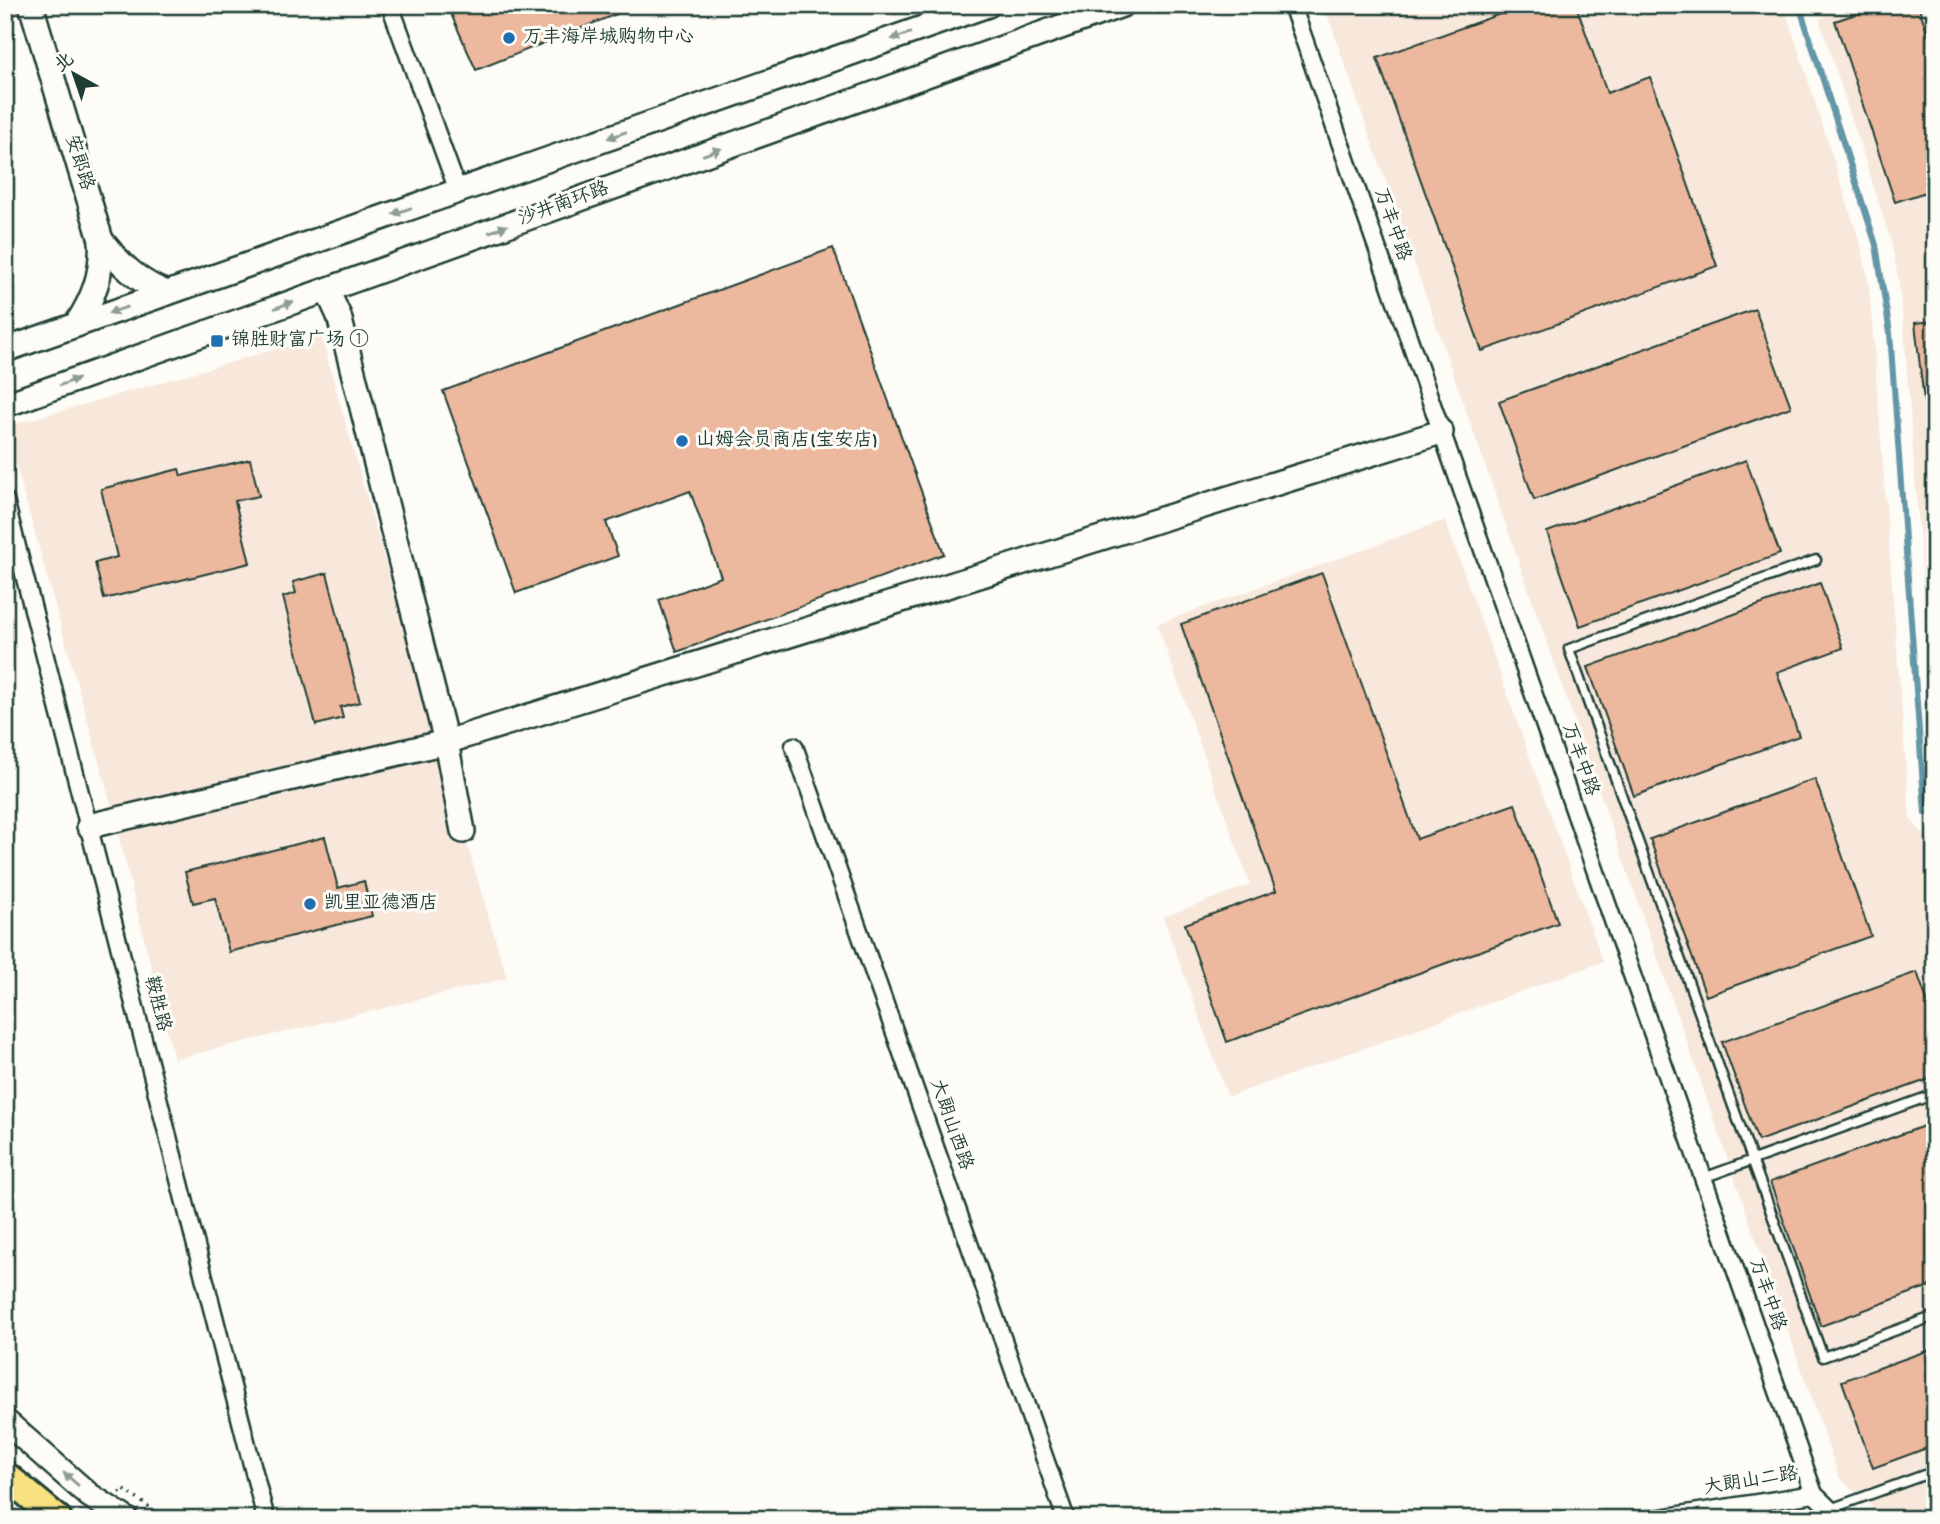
<svg xmlns="http://www.w3.org/2000/svg" width="1940" height="1524" viewBox="0 0 1940 1524" font-family="'Gochi Hand','LXGW WenKai TC',sans-serif">
  <rect width="100%" height="100%" fill="#fdfcf7"/>
  <filter id="ink" filterUnits="userSpaceOnUse"><feTurbulence type="fractalNoise" baseFrequency=".0143" numOctaves="2"/><feDisplacementMap in="SourceGraphic" scale="14" xChannelSelector="R" yChannelSelector="G"/><feConvolveMatrix kernelMatrix="1 2 1 2 8 2 1 2 1" color-interpolation-filters="sRGB"/></filter>
  <g filter="url(#ink)">
    <g fill="#f8e8dc">
      <polygon points="1324,5 1784,5 1862,249 1869,283 1910,819 1935,846 1935,1519 1884,1519 1839,1477"/>
      <polygon points="1857,5 1935,5 1935,747 1904,331 1898,278 1891,241 1819,18"/>
      <polygon points="321,336 427,710 507,978 174,1059 110,801 5,427"/>
      <polygon points="1445,520 1603,962 1228,1097 1163,917 1250,885 1157,624"/>
    </g>
    <g fill="none" stroke-linecap="round" stroke-linejoin="round">
      <polyline stroke="#6496a7" stroke-width="6" points="1799,5 1876,245 1890,333 1925,813"/>
    </g>
    <g fill="#edb99e" stroke="#1f3d34" stroke-width="2">
      <polygon points="447,5 636,5 637,6 476,70"/>
      <polygon points="1525,5 1576,5 1607,93 1650,77 1717,266 1482,351 1377,58"/>
      <polygon points="1883,5 1918,5 1935,55 1935,189 1895,202 1835,21"/>
      <polygon points="833,248 944,554 677,652 659,600 721,577 690,491 606,522 618,556 516,593 443,391"/>
      <polygon points="1755,309 1791,407 1534,500 1499,401"/>
      <polygon points="1935,321 1935,400 1924,401 1915,323"/>
      <polygon points="250,459 259,496 235,501 250,563 104,599 95,563 117,557 101,489 179,469 181,476"/>
      <polygon points="1746,460 1780,554 1580,626 1547,532"/>
      <polygon points="327,573 360,702 340,707 343,718 316,725 283,597 296,593 293,582"/>
      <polygon points="1322,573 1417,839 1515,804 1558,923 1227,1042 1185,924 1276,891 1181,624"/>
      <polygon points="1820,583 1843,648 1777,672 1799,736 1634,796 1588,667"/>
      <polygon points="1815,779 1871,936 1706,996 1650,839"/>
      <polygon points="325,837 338,888 364,881 372,916 229,952 215,898 193,903 185,872"/>
      <polygon points="1917,972 1935,1023 1935,1077 1758,1141 1722,1042"/>
      <polygon points="1935,1122 1935,1284 1821,1326 1770,1182"/>
      <polygon points="1935,1348 1935,1445 1873,1468 1842,1381"/>
    </g>
    <g fill="none" stroke-linecap="round" stroke-linejoin="round">
      <g stroke="#1f3d34" stroke-width="13">
        <g id="lane">
          <polyline points="1816,560 1569,649 1823,1357 1935,1316"/>
          <polyline points="1703,1178 1935,1094"/>
          <polyline points="1830,1509 1935,1471"/>
        </g>
      </g>
      <g stroke="#1f3d34" stroke-width="21">
        <g id="street">
          <polyline points="390,5 458,191"/>
          <polyline points="1292,5 1814,1494 1840,1519"/>
          <polyline points="5,500 266,1519"/>
          <polyline points="794,746 1066,1519"/>
          <polyline points="1654,1519 1814,1494"/>
        </g>
      </g>
      <g stroke="#1f3d34" stroke-width="28">
        <g id="secondary">
          <path d="M 31,5 L 101,240 C 103,273 94,298 76,325"/>
          <path d="M 101,240 C 119,263 139,283 167,293"/>
          <polyline points="327,290 339,316 446,742 463,831"/>
          <polyline points="5,350 988,5"/>
          <polyline points="5,405 1122,5"/>
          <polyline points="89,826 446,742 1441,432"/>
          <polyline points="5,1421 89,1495 126,1519"/>
        </g>
      </g>
      <g stroke="#1f3d34" stroke-width="32">
        <polyline id="primary" points="5,1475 58,1519"/>
      </g>
      <g stroke="#1f3d34" stroke-width="3.5" stroke-dasharray="2 5" stroke-linecap="butt">
        <polyline points="120,1493 123,1489 166,1519"/>
        <polyline points="178,1519 181,1513 189,1519"/>
      </g>
      <use href="#lane" stroke="#fdfcf7" stroke-width="8"/>
      <use href="#street" stroke="#fdfcf7" stroke-width="16"/>
      <use href="#secondary" stroke="#fdfcf7" stroke-width="23"/>
      <use href="#primary" stroke="#fae180" stroke-width="26"/>
    </g>
    <defs><path id="oneway-solid" d="M-6-.8H1V-3.2L6.5 0L1 3.2V.8H-6Z" transform="scale(1.75)"/></defs>
    <g fill="#8e9c96">
      <use href="#oneway-solid" transform="translate(901 36) rotate(161)"/>
      <use href="#oneway-solid" transform="translate(617 135) rotate(161)"/>
      <use href="#oneway-solid" transform="translate(712 152) rotate(-20)"/>
      <use href="#oneway-solid" transform="translate(402 211) rotate(161)"/>
      <use href="#oneway-solid" transform="translate(498 229) rotate(-20)"/>
      <use href="#oneway-solid" transform="translate(284 305) rotate(-20)"/>
      <use href="#oneway-solid" transform="translate(118 310) rotate(161)"/>
      <use href="#oneway-solid" transform="translate(69 382) rotate(-20)"/>
      <use href="#oneway-solid" transform="translate(71 1479) rotate(-139)"/>
    </g>
  </g>
  <g fill="#1f6fb2" stroke="#fdfcf7" stroke-width="2.5">
    <circle cx="509" cy="38" r="7"/>
    <rect x="210" y="334" width="14" height="14" rx="3.5"/>
    <circle cx="682" cy="441" r="7"/>
    <circle cx="310" cy="904" r="7"/>
  </g>
  <g text-anchor="middle" dominant-baseline="central" stroke-width="6" stroke-linejoin="round" paint-order="stroke">
    <g font-size="19" fill="#1f3d34" stroke="#fdfcf7" text-anchor="start">
      <text x="523" y="38">万丰海岸城购物中心</text>
      <text x="231" y="341">锦胜财富广场 ①</text>
      <text x="696" y="441">山姆会员商店(宝安店)</text>
      <text x="324" y="904">凯里亚德酒店</text>
    </g>
    <g font-size="19" fill="#1f3d34" stroke="#fdfcf7">
      <text transform="translate(78 163) rotate(73)">安郎路</text>
      <text transform="translate(564 205) rotate(-20)">沙井南环路</text>
      <text transform="translate(1391 225) rotate(71)">万丰中路</text>
      <text transform="translate(1579 760) rotate(71)">万丰中路</text>
      <text transform="translate(156 1004) rotate(76)">鞍胜路</text>
      <text transform="translate(950 1125) rotate(71)">大朗山西路</text>
      <text transform="translate(1766 1295) rotate(71)">万丰中路</text>
      <text transform="translate(1751 1482) rotate(-9)">大朗山二路</text>
    </g>
  </g>
  <rect width="1940" height="1524" fill="none" stroke="#fdfcf7" stroke-width="28"/>
  <rect x="14" y="14" width="1912" height="1496" fill="none" stroke="#1f3d34" stroke-width="2.5" filter="url(#ink)"/>
  <g transform="translate(74 74) rotate(320)" stroke="#fdfcf7" stroke-width="5" paint-order="stroke">
  <path d="M0-5L12 26L0 18L-12 26Z" fill="#1f3d34"/>
  <text y="-10" font-size="19" font-weight="bold" text-anchor="middle" fill="#1f3d34">北</text>
  </g>
</svg>
